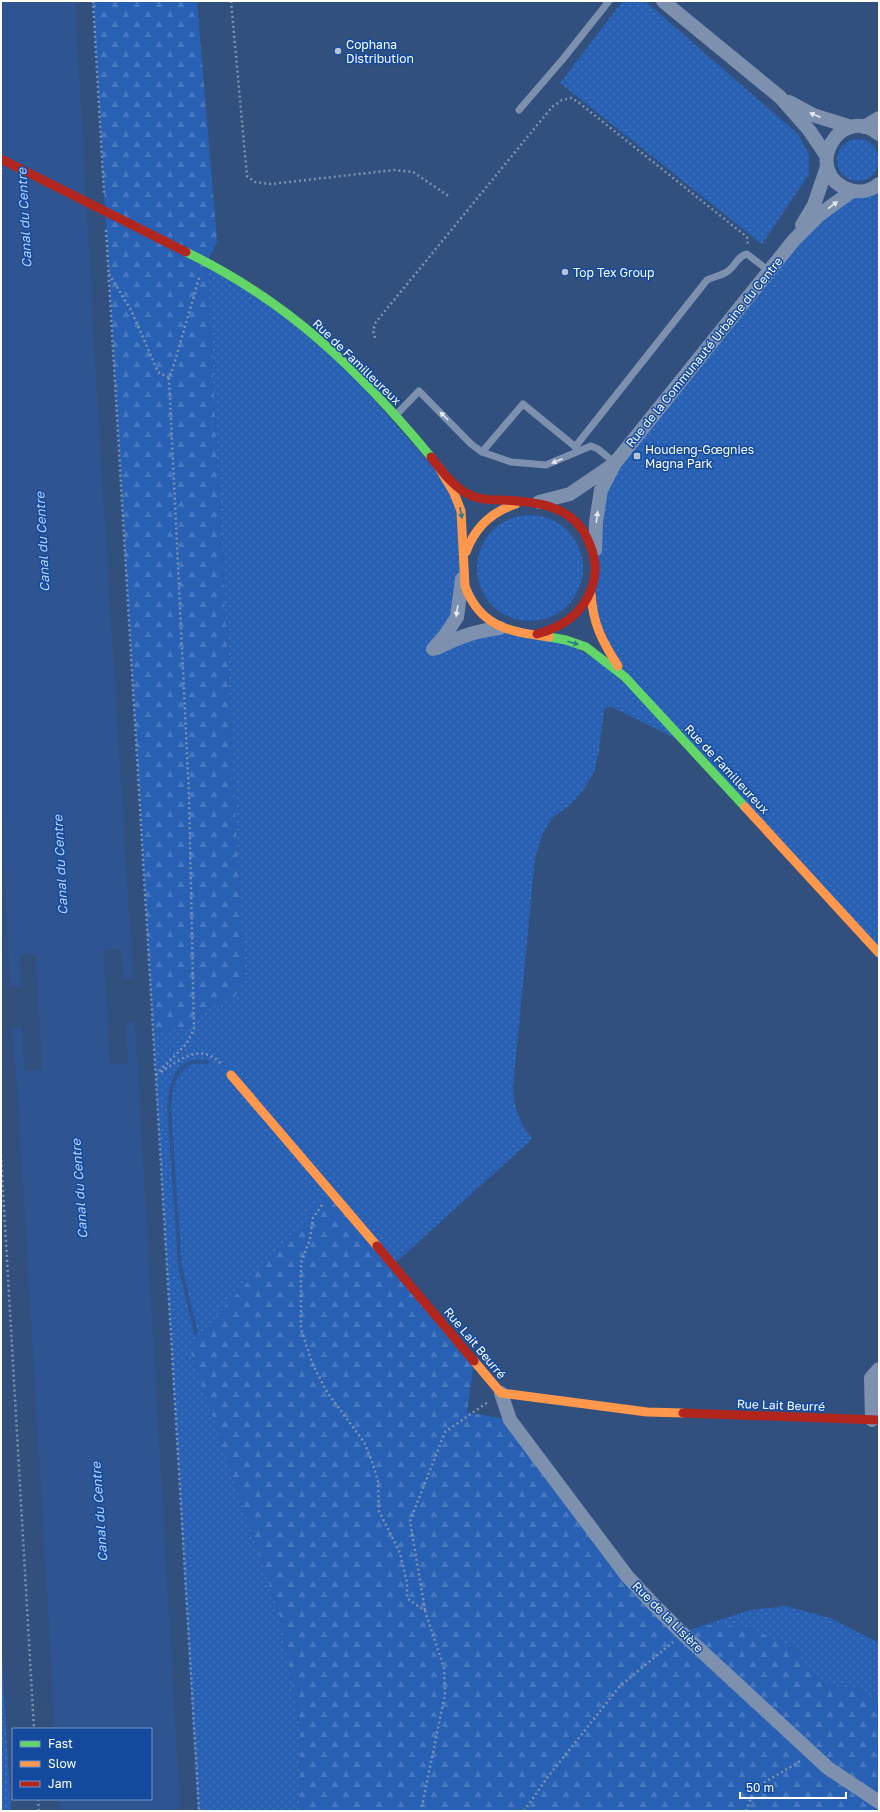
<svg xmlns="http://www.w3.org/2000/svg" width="880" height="1812" viewBox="0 0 880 1812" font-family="'Golos Text',sans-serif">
  <defs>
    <pattern id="grass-dots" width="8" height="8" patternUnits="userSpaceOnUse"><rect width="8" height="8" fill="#2860b4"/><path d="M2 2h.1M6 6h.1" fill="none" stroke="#4878bf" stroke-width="1.8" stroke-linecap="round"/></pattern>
    <pattern id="forest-firs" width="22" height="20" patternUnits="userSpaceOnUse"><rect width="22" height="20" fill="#2860b4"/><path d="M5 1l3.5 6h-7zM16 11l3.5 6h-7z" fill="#4878bf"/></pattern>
  </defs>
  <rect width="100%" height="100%" fill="#32507e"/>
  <g fill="url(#grass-dots)">
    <polygon points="623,1 645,1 798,134 809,155 809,174 762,244 560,83"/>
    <circle cx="858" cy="160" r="21"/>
    <path d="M 869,190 L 879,194 L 879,953 L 687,744 L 610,706 L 604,710 L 599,751 L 594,772 L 584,789 L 570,805 L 553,817 L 543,833 L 535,858 L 513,1087 C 514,1110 519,1120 532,1139 L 393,1265 L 189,1346 L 280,1617 L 300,1728 L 299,1811 L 198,1811 L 153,1032 L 188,1028 L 204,1009 L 234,998 L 244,980 L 207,262 L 322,341 L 454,491 L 464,557 L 446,634 L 478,630 L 562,640 L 624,676 L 592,617 L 601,490 L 819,215 Z"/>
    <circle cx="530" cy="568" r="53"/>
    <polygon points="786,1606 830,1618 879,1643 879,1701 862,1689 831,1686 807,1669 796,1649 747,1627 704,1625 750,1610"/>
    <polygon points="1,1642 11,1811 1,1811"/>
  </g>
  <g fill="url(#forest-firs)">
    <polygon points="93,1 197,1 217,242 207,262 244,980 234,998 204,1009 188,1028 153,1032"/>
    <polygon points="331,1191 474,1361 467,1412 510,1420 682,1633 704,1625 747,1627 782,1642 796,1649 807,1669 831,1686 862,1689 879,1701 879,1811 299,1811 300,1728 280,1617 189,1346"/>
  </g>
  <polygon fill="#2e5592" points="1,1 75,1 96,381 133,978 123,978 121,949 103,950 110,1064 128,1063 126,1022 135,1022 180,1811 60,1811 59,1799 151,1799 151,1729 55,1729 18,1095 12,1028 22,1027 24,1071 42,1070 36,954 19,955 21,986 10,986 1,790"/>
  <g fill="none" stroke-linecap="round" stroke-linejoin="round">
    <path stroke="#2e5592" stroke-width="4" d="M 196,1333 L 180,1266 L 169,1107 C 170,1091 174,1066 194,1062 C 198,1061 203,1062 207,1062"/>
    <g stroke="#7d91af" stroke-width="2.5" stroke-dasharray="2 3" stroke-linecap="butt">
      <polyline points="93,1 104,193"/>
      <polyline points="231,1 247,176 255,182 271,184 394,170 413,172 450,197"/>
      <polyline points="106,230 199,1811"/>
      <polyline points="109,274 131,310 158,372 169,378 172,371 200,275"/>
      <polyline points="375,338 373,330 376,322 552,107 562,100 571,98 578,102 747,237 748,245"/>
      <path d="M 161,1072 C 181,1059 201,1042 221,1064"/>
      <polyline points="156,1075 187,1043 194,1029 189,795 169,378"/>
      <polyline points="1,1155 34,1729"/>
      <polyline points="322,1205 313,1218 310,1239 301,1263 301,1329 312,1363 327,1392 364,1442 373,1464 378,1482 379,1511 400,1553 407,1583 407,1598 425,1611 444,1668 445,1694 421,1811"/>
      <polyline points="425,1610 410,1521 445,1432 488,1402"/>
      <polyline points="38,1799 39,1811"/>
      <polyline points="524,1811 547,1778 620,1686 673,1642"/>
      <polyline points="746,1811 755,1788 802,1760"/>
    </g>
    <g stroke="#7d91af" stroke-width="7">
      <polyline points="519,110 563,59 609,1"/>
      <polyline points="396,415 419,391 471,444 482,452 511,462 546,465 591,446 598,449 615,463"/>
      <path d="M 575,447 L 707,280 C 713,277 719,276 725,273 C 734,269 737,256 747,254 L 769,271"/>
      <polyline points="482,452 523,404 578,449"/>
    </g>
    <g stroke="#7d91af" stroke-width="14">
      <polyline points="663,1 780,97 809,130 826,155"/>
      <polyline points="789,102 813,115 851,127"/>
      <polyline points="864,127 879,118"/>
      <path d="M 879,134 C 840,102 800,173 850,190 C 860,193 871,191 879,184"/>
      <polyline points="802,225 814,205 827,167"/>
      <polyline points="539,502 570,494 611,466"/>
      <polyline points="595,550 596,522 601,490 615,463 794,240 819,215 852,191"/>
      <path d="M 437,648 C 459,637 475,631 500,628"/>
      <polyline points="433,649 446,634 457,617 462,579"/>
      <polyline points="501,1393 510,1420 627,1576 653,1604 683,1634 828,1768 879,1802"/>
      <polyline points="872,1420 871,1378 879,1369"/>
    </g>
    <g stroke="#63d668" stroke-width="9">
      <path d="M 186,252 C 288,301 360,371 431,457"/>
      <polyline points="549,637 566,640 586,647 625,677 745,807"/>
    </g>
    <g stroke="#ff974d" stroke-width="9">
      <path d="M 438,466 L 454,493 L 461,511 L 465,586 C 480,627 510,632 549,637"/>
      <path d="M 466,552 C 475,527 491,512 516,504"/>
      <path d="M 591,594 C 593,624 602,641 618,666"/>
      <polyline points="745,807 879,953"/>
      <polyline points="231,1075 377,1246"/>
      <polyline points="474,1361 501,1393 647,1412 683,1413"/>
    </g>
    <g stroke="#b3261e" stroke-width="9">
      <path d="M 431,457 C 441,470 454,488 470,495 C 480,500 492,500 503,500 C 537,502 573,505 588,540 C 595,556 598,570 592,587 C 583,614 563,627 537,634"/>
      <polyline points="377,1246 474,1361"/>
      <polyline points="683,1413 879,1420"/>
    </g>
    <polyline stroke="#b3261e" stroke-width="9" points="1,159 186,252"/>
  </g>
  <defs><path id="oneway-solid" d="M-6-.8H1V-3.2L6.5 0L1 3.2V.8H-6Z"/></defs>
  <g fill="#e5e9ef">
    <use href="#oneway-solid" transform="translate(815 115) rotate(-158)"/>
    <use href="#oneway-solid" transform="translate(833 205) rotate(-36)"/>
    <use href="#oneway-solid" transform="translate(444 416) rotate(-135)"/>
    <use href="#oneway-solid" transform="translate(557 461) rotate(158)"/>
    <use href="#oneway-solid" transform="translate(597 517) rotate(-82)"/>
    <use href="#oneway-solid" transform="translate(457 611) rotate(99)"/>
  </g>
  <g fill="#2f7b8b">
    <use href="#oneway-solid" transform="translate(461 513) rotate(79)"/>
    <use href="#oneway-solid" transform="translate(573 643) rotate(16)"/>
  </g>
  <g fill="#b7c2d2" stroke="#134a9e" stroke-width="1.5">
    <circle cx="338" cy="51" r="4"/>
    <circle cx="565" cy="272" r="4"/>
    <rect x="633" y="452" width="8" height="8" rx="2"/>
  </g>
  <g text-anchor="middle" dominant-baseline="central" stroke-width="3" stroke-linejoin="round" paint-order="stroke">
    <g font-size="12" fill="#fff" stroke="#134a9e" text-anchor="start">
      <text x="346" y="44">Cophana<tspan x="346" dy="14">Distribution</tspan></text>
      <text x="573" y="272">Top Tex Group</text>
      <text x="645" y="449">Houdeng-Gœgnies<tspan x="645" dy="14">Magna Park</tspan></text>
    </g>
    <g font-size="12" fill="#fff" stroke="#134a9e">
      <text transform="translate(704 352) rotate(-51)">Rue de la Communauté Urbaine du Centre</text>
      <text transform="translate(357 362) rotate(44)">Rue de Familleureux</text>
      <text transform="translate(727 769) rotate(47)">Rue de Familleureux</text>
      <text transform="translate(475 1343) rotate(50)">Rue Lait Beurré</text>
      <text transform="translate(781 1405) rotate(2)">Rue Lait Beurré</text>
      <text transform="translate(668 1617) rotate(45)">Rue de la Lisière</text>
    </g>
    <g font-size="13" font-style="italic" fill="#b7d3fa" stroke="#134a9e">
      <text transform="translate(24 218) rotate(-93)">Canal du Centre</text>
      <text transform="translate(42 542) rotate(-93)">Canal du Centre</text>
      <text transform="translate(60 865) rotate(-93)">Canal du Centre</text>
      <text transform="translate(79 1189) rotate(-94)">Canal du Centre</text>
      <text transform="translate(99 1512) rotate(-94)">Canal du Centre</text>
    </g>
  </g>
  <rect width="880" height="1812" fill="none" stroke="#ffffff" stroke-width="4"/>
  <rect x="12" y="1728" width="140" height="72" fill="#134a9e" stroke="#7192c5"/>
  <rect x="20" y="1741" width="20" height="6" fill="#63d668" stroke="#7192c5"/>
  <text x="48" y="1748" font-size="12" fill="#ffffff">Fast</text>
  <rect x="20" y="1761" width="20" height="6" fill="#ff974d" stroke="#7192c5"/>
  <text x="48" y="1768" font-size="12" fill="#ffffff">Slow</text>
  <rect x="20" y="1781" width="20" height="6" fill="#b3261e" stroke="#7192c5"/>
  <text x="48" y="1788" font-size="12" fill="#ffffff">Jam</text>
  <path d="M740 1792v6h106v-6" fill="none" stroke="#ffffff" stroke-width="2"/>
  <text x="746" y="1792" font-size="12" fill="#ffffff" stroke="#134a9e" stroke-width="3" paint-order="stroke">50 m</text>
</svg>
